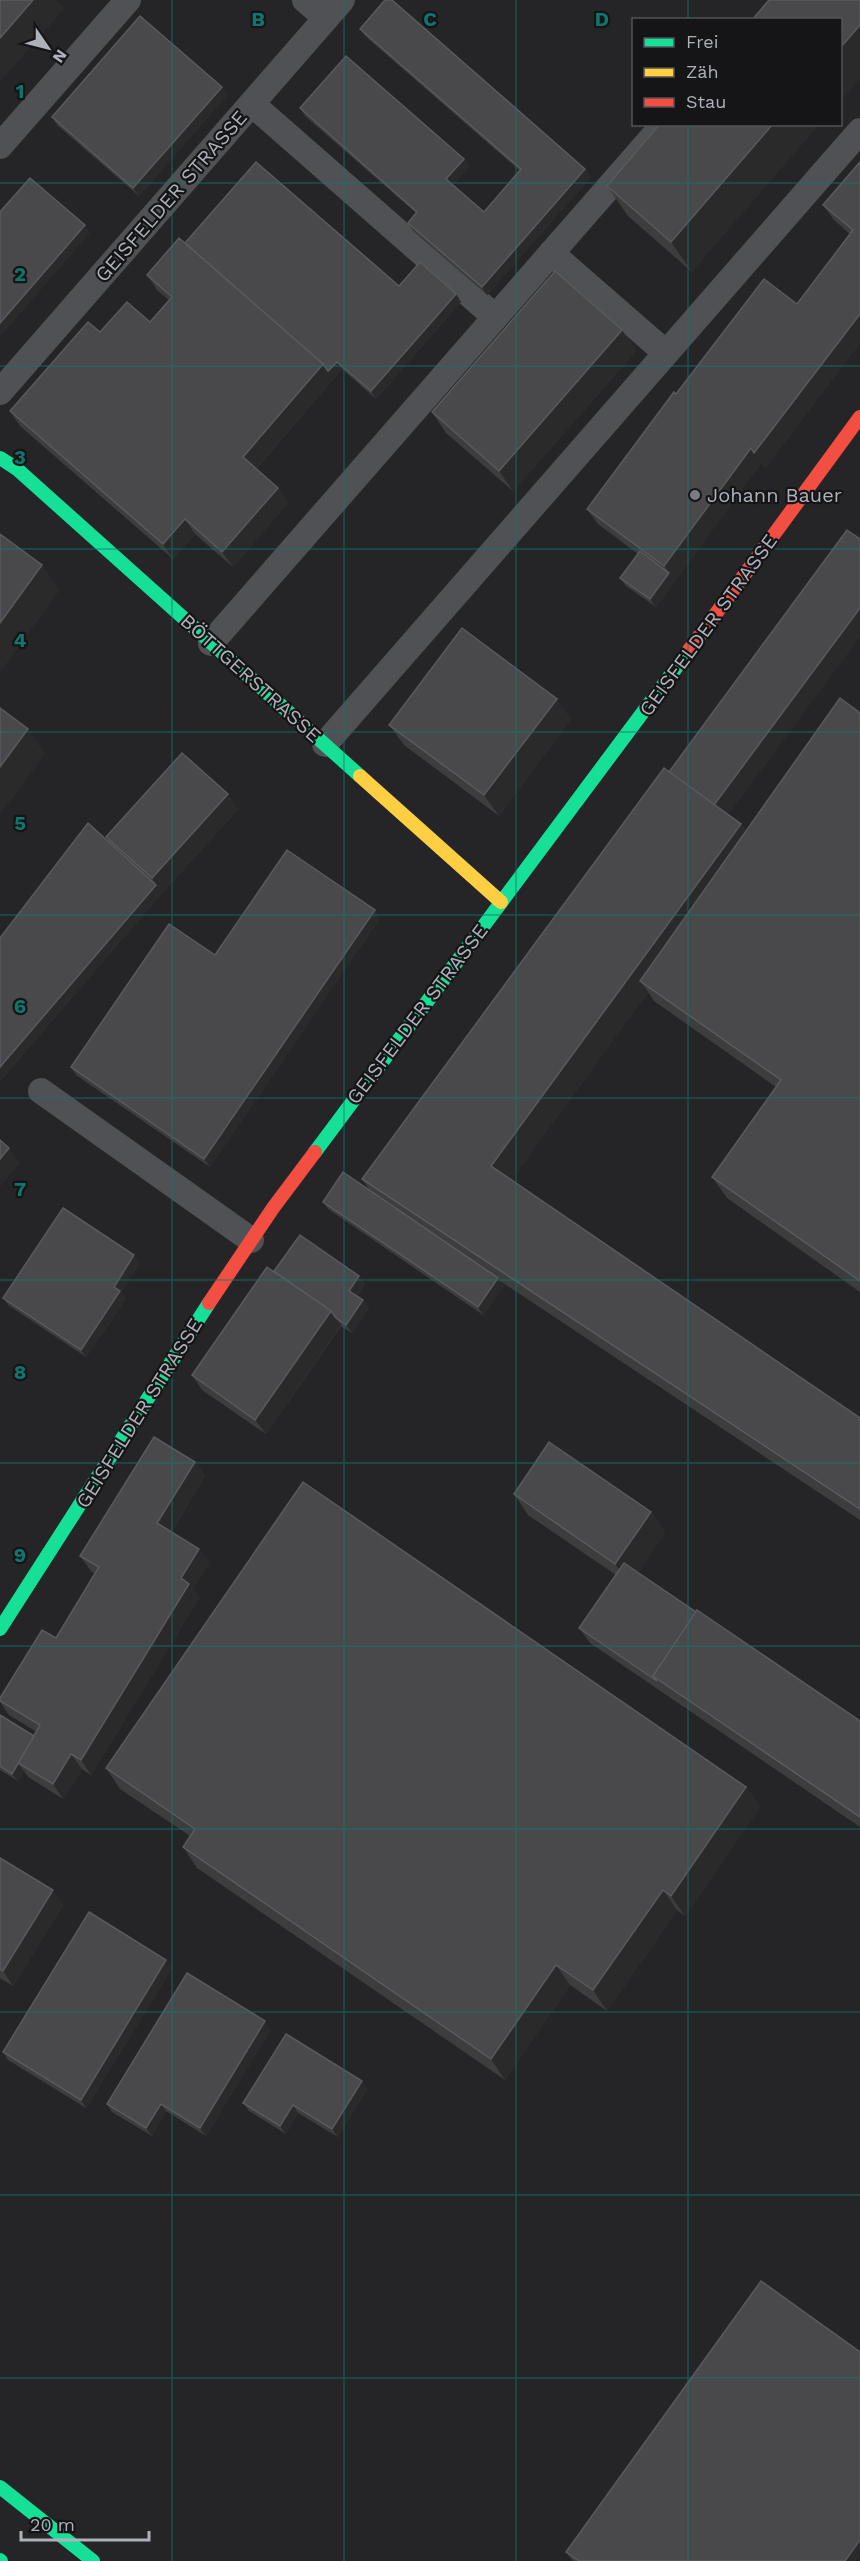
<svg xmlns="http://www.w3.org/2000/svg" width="860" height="2561" viewBox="0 0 860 2561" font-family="'Work Sans',sans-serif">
  <rect width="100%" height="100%" fill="#1b1b1b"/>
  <path fill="#252527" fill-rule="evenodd" d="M 0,0 L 860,0 L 860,2561 L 0,2561 ZM 634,20 L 840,20 L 840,124 L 634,124 Z"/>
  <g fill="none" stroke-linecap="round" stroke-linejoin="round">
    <g stroke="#505154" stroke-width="26">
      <polyline points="305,0 326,18"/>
      <polyline points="252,104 495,317"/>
      <polyline points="0,146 128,0"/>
      <polyline points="551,253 666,353"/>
      <polyline points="0,392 342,0"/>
      <polyline points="211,643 664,124"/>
      <polyline points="325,744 860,131"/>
      <polyline points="41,1091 251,1240"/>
    </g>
    <g stroke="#16e098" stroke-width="14">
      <polyline points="0,458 17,469 360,776"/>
      <polyline points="315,1152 690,649"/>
      <polyline points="0,1629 209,1303"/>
      <polyline points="0,2487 93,2561"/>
      <polyline points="0,2560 1,2561"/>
    </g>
    <polyline stroke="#ffcf43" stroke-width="14" points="360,776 501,902"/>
    <g stroke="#f24e42" stroke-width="14">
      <polyline points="690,649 860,417"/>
      <polyline points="209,1303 273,1208 315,1152"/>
    </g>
  </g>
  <g fill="#3d3d3e">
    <polygon points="360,29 585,169 591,177 487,295 413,231 408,223 416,213 305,116 300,108 464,159 469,167 453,185 484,212 520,171 365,36"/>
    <polygon points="227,95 139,196 57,125 52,117"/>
    <polygon points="660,124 692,272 628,216 607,186"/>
    <polygon points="860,162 860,343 765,468 761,463 656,607 626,586 620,578 638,554 598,524 587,509 676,394 797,304 850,234 834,220 823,205"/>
    <polygon points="185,243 399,286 456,294 461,302 376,399 342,369 256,469 278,488 288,503 233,567 195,534 173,559 20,426 10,411 100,332 150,322 169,300 157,290 147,275"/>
    <polygon points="622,330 636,351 513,491 446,433 432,412"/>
    <polygon points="860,713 860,1292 727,1198 712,1177 776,1087 654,1001 648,992 511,1180 860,1418 860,1520 500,1281 504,1286 483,1315 328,1209 323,1202 371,1192 362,1179 728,815 741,824 746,831"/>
    <polygon points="571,719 499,816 404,745 389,725"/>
    <polygon points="238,809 162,893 0,1081 0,938 110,843 106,837"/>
    <polygon points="380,918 210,1167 76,1075 71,1067 215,955"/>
    <polygon points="140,1263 121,1292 126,1299 86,1357 8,1305 3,1298"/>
    <polygon points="274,1271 359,1276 365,1284 357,1296 363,1300 369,1308 352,1333 341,1326 266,1434 202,1390 192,1375"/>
    <polygon points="195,1462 205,1476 171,1532 199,1549 209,1563 193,1589 199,1598 91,1775 82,1769 63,1799 28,1777 24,1771 18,1781 0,1770 0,1715 34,1736 37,1732 9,1715 0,1702 0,1698 56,1638 95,1574 91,1571 80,1556"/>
    <polygon points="514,1494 651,1512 665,1533 638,1572 696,1612 860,1721 860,1827 590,1643 579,1628 616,1575 528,1515"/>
    <polygon points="106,1768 746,1787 760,1807 685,1916 677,1910 607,2011 570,1985 505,2080 197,1868 183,1847 190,1836 120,1789"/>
    <polygon points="0,1858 63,1905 13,1986 0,1978"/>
    <polygon points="166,1960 172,1968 86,2108 8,2060 3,2052"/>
    <polygon points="271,2029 206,2136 166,2111 152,2136 112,2112 107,2104"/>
    <polygon points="362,2081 367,2089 338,2137 298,2113 286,2134 249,2111 243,2103"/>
    <polygon points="566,2552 856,2561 573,2561"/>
  </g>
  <g fill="#2a2a2b">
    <polygon points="33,0 57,0 64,9 0,82 0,38"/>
    <polygon points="860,25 860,79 840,101 840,48"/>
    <polygon points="222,87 227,95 139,196 133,188"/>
    <polygon points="773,124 820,124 692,272 671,242"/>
    <polygon points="464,159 469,167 452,187 446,179"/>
    <polygon points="585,169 591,177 487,295 482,287"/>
    <polygon points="85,225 90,233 0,337 0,323"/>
    <polygon points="456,294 461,302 376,399 371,391"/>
    <polygon points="860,314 860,343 765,468 754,453"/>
    <polygon points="622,330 636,351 513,491 499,471"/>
    <polygon points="337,362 342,369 253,472 243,457 323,364"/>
    <polygon points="751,448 761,463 656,607 650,599 669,573 664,566"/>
    <polygon points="278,488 288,503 233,567 222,552"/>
    <polygon points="185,519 195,534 173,559 163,544"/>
    <polygon points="42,565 60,590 0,672 0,623"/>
    <polygon points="860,608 860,637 723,822 713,807"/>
    <polygon points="557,699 571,719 499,816 484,795"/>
    <polygon points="28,729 45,754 0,815 0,767"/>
    <polygon points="228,794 238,809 162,893 0,1081 0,1067 156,885 152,878"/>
    <polygon points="741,824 755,845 640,981 648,992 506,1187 491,1166"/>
    <polygon points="375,910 380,918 210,1167 204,1159"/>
    <polygon points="9,1148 20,1163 0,1187 0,1159"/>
    <polygon points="134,1255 140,1263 121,1292 126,1299 86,1357 81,1350 114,1287"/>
    <polygon points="359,1276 365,1284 355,1298 349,1291"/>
    <polygon points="498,1278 504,1286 483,1315 478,1307"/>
    <polygon points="363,1300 369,1308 352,1333 346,1325"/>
    <polygon points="331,1311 341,1325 266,1434 255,1420"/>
    <polygon points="195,1462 205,1476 167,1538 157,1523"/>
    <polygon points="651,1512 665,1533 630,1584 615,1564"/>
    <polygon points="199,1549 209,1563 193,1589 199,1598 91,1775 81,1760 181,1578"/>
    <polygon points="71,1754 82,1769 63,1799 53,1784"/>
    <polygon points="18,1763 24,1771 18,1781 12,1774"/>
    <polygon points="746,1787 760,1807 685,1916 671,1896"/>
    <polygon points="53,1890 63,1905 13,1986 3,1971"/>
    <polygon points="663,1890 677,1910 607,2011 593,1990"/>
    <polygon points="166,1960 172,1968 86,2108 81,2100"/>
    <polygon points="556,1965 570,1985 505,2080 491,2059"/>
    <polygon points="265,2021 271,2029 206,2136 200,2128"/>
    <polygon points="362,2081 367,2089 338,2137 332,2129"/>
    <polygon points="161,2104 166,2111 152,2136 146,2128"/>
    <polygon points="293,2105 298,2113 286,2134 280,2126"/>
    <polygon points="860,2540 860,2556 856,2561 845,2561"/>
  </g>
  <g fill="#49494c" stroke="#595a5d" stroke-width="1.5">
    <polygon points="0,0 33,0 0,38"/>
    <polygon points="385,0 392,0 585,169 482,287 408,223 417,212 300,108 346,56 464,159 446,179 484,212 521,169 360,29"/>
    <polygon points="769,0 860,0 860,25 840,48 840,20 752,20"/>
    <polygon points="140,16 222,87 133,188 52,117"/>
    <polygon points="660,124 773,124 671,242 607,186"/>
    <polygon points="256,162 399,286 420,262 456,294 371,391 337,362 328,371 323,364 185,243"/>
    <polygon points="860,162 860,314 754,453 751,448 664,566 587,509 674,392 676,394 764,279 797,304 853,230 823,205"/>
    <polygon points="30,178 85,225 0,323 0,212"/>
    <polygon points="179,238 323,364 243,457 278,488 222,552 185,519 163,544 10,411 88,322 100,332 127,302 150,322 172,297 147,275"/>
    <polygon points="555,271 622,330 499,471 432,412"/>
    <polygon points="847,530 860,539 860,608 714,805 669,772"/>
    <polygon points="0,534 42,565 0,623"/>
    <polygon points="640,551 669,573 650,599 620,578"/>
    <polygon points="462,628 557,699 484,795 389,725"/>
    <polygon points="840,698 860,713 860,1281 712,1177 781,1080 640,981"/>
    <polygon points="0,708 28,729 0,767"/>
    <polygon points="182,753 228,794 152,878 106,837"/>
    <polygon points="664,768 741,824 491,1166 860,1418 860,1509 362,1179"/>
    <polygon points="88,823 156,885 0,1067 0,938"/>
    <polygon points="287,850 375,910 204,1159 71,1067 169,924 215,955"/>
    <polygon points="0,1140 9,1148 0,1159"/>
    <polygon points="343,1172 498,1278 478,1307 323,1202"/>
    <polygon points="63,1208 134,1255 114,1287 120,1291 81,1350 3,1298"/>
    <polygon points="300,1235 359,1276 349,1291 363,1300 346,1325 336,1318 331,1311 274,1271"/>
    <polygon points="267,1267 331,1311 255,1420 192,1375"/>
    <polygon points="154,1437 195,1462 157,1523 199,1549 181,1578 189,1584 81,1760 71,1754 53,1784 18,1763 40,1725 0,1701 0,1698 42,1630 56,1638 99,1567 80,1556"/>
    <polygon points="549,1442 651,1512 615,1564 514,1494"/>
    <polygon points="303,1482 746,1787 671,1896 663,1890 593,1990 556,1965 491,2059 183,1847 195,1829 106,1768"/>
    <polygon points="624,1563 696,1612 653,1676 657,1681 579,1628"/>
    <polygon points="697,1610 860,1721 860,1817 653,1676"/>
    <polygon points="0,1715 34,1736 12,1774 0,1766"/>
    <polygon points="0,1858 53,1890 3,1971 0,1969"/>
    <polygon points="89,1912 166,1960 81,2100 3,2052"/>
    <polygon points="187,1973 265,2021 200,2128 161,2104 146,2128 107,2104"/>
    <polygon points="286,2034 362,2081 332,2129 293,2105 280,2126 243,2103"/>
    <polygon points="761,2281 860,2352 860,2540 845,2561 579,2561 566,2552"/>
  </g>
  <path fill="none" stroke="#0f766e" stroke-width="1.5" stroke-opacity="0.55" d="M 172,0 L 172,2561M 344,0 L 344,2561M 516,0 L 516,2561M 688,0 L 688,20M 688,124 L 688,2561M 0,183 L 860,183M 0,366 L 860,366M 0,549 L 860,549M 0,732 L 860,732M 0,915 L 860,915M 0,1098 L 860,1098M 0,1280 L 860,1280M 0,1463 L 860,1463M 0,1646 L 860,1646M 0,1829 L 860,1829M 0,2012 L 860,2012M 0,2195 L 860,2195M 0,2378 L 860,2378"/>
  <circle fill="#7b7c82" stroke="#151517" stroke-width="2" cx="695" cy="495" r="6"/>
  <g text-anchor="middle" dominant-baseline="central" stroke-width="4.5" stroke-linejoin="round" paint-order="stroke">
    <g font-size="20" fill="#aeb1ba" stroke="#151517">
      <text transform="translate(171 196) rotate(-49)">GEISFELDER STRASSE</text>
      <text transform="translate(708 625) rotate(-54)">GEISFELDER STRASSE</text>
      <text transform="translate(251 678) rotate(42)">BÖTTGERSTRASSE</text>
      <text transform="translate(417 1014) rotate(-53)">GEISFELDER STRASSE</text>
      <text transform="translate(139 1413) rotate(-58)">GEISFELDER STRASSE</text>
    </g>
    <g font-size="20" fill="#aeb1ba" stroke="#151517" text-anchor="start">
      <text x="707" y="495">Johann Bauer</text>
    </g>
  </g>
  <g font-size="20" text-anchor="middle" font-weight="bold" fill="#0f766e" stroke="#151517" stroke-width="4.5" stroke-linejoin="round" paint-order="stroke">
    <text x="258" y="26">B</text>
    <text x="430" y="26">C</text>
    <text x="602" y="26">D</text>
    <text x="20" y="98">1</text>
    <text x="20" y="281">2</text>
    <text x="20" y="464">3</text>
    <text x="20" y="647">4</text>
    <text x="20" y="830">5</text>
    <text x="20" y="1013">6</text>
    <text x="20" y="1196">7</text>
    <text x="20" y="1379">8</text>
    <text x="20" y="1562">9</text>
  </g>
  <rect x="632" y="18" width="210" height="108" fill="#151517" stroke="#525358" stroke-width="1.5"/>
  <rect x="644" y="38" width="30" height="9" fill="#16e098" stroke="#525358" stroke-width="1.5"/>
  <text x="686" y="48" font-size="18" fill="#aeb1ba">Frei</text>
  <rect x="644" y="68" width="30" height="9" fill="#ffcf43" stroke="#525358" stroke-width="1.5"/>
  <text x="686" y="78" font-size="18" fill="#aeb1ba">Zäh</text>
  <rect x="644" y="98" width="30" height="9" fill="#f24e42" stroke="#525358" stroke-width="1.5"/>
  <text x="686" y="108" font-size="18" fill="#aeb1ba">Stau</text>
  <g transform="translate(48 48) rotate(125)" stroke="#151517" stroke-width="4.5" paint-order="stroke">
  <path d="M0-4.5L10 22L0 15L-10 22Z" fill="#aeb1ba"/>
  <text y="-9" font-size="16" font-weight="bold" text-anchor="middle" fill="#aeb1ba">N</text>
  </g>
  <path d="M21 2531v9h128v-9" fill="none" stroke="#aeb1ba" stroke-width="3"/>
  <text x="30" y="2531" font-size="18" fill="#aeb1ba" stroke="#151517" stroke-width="4.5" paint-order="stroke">20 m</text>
</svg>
